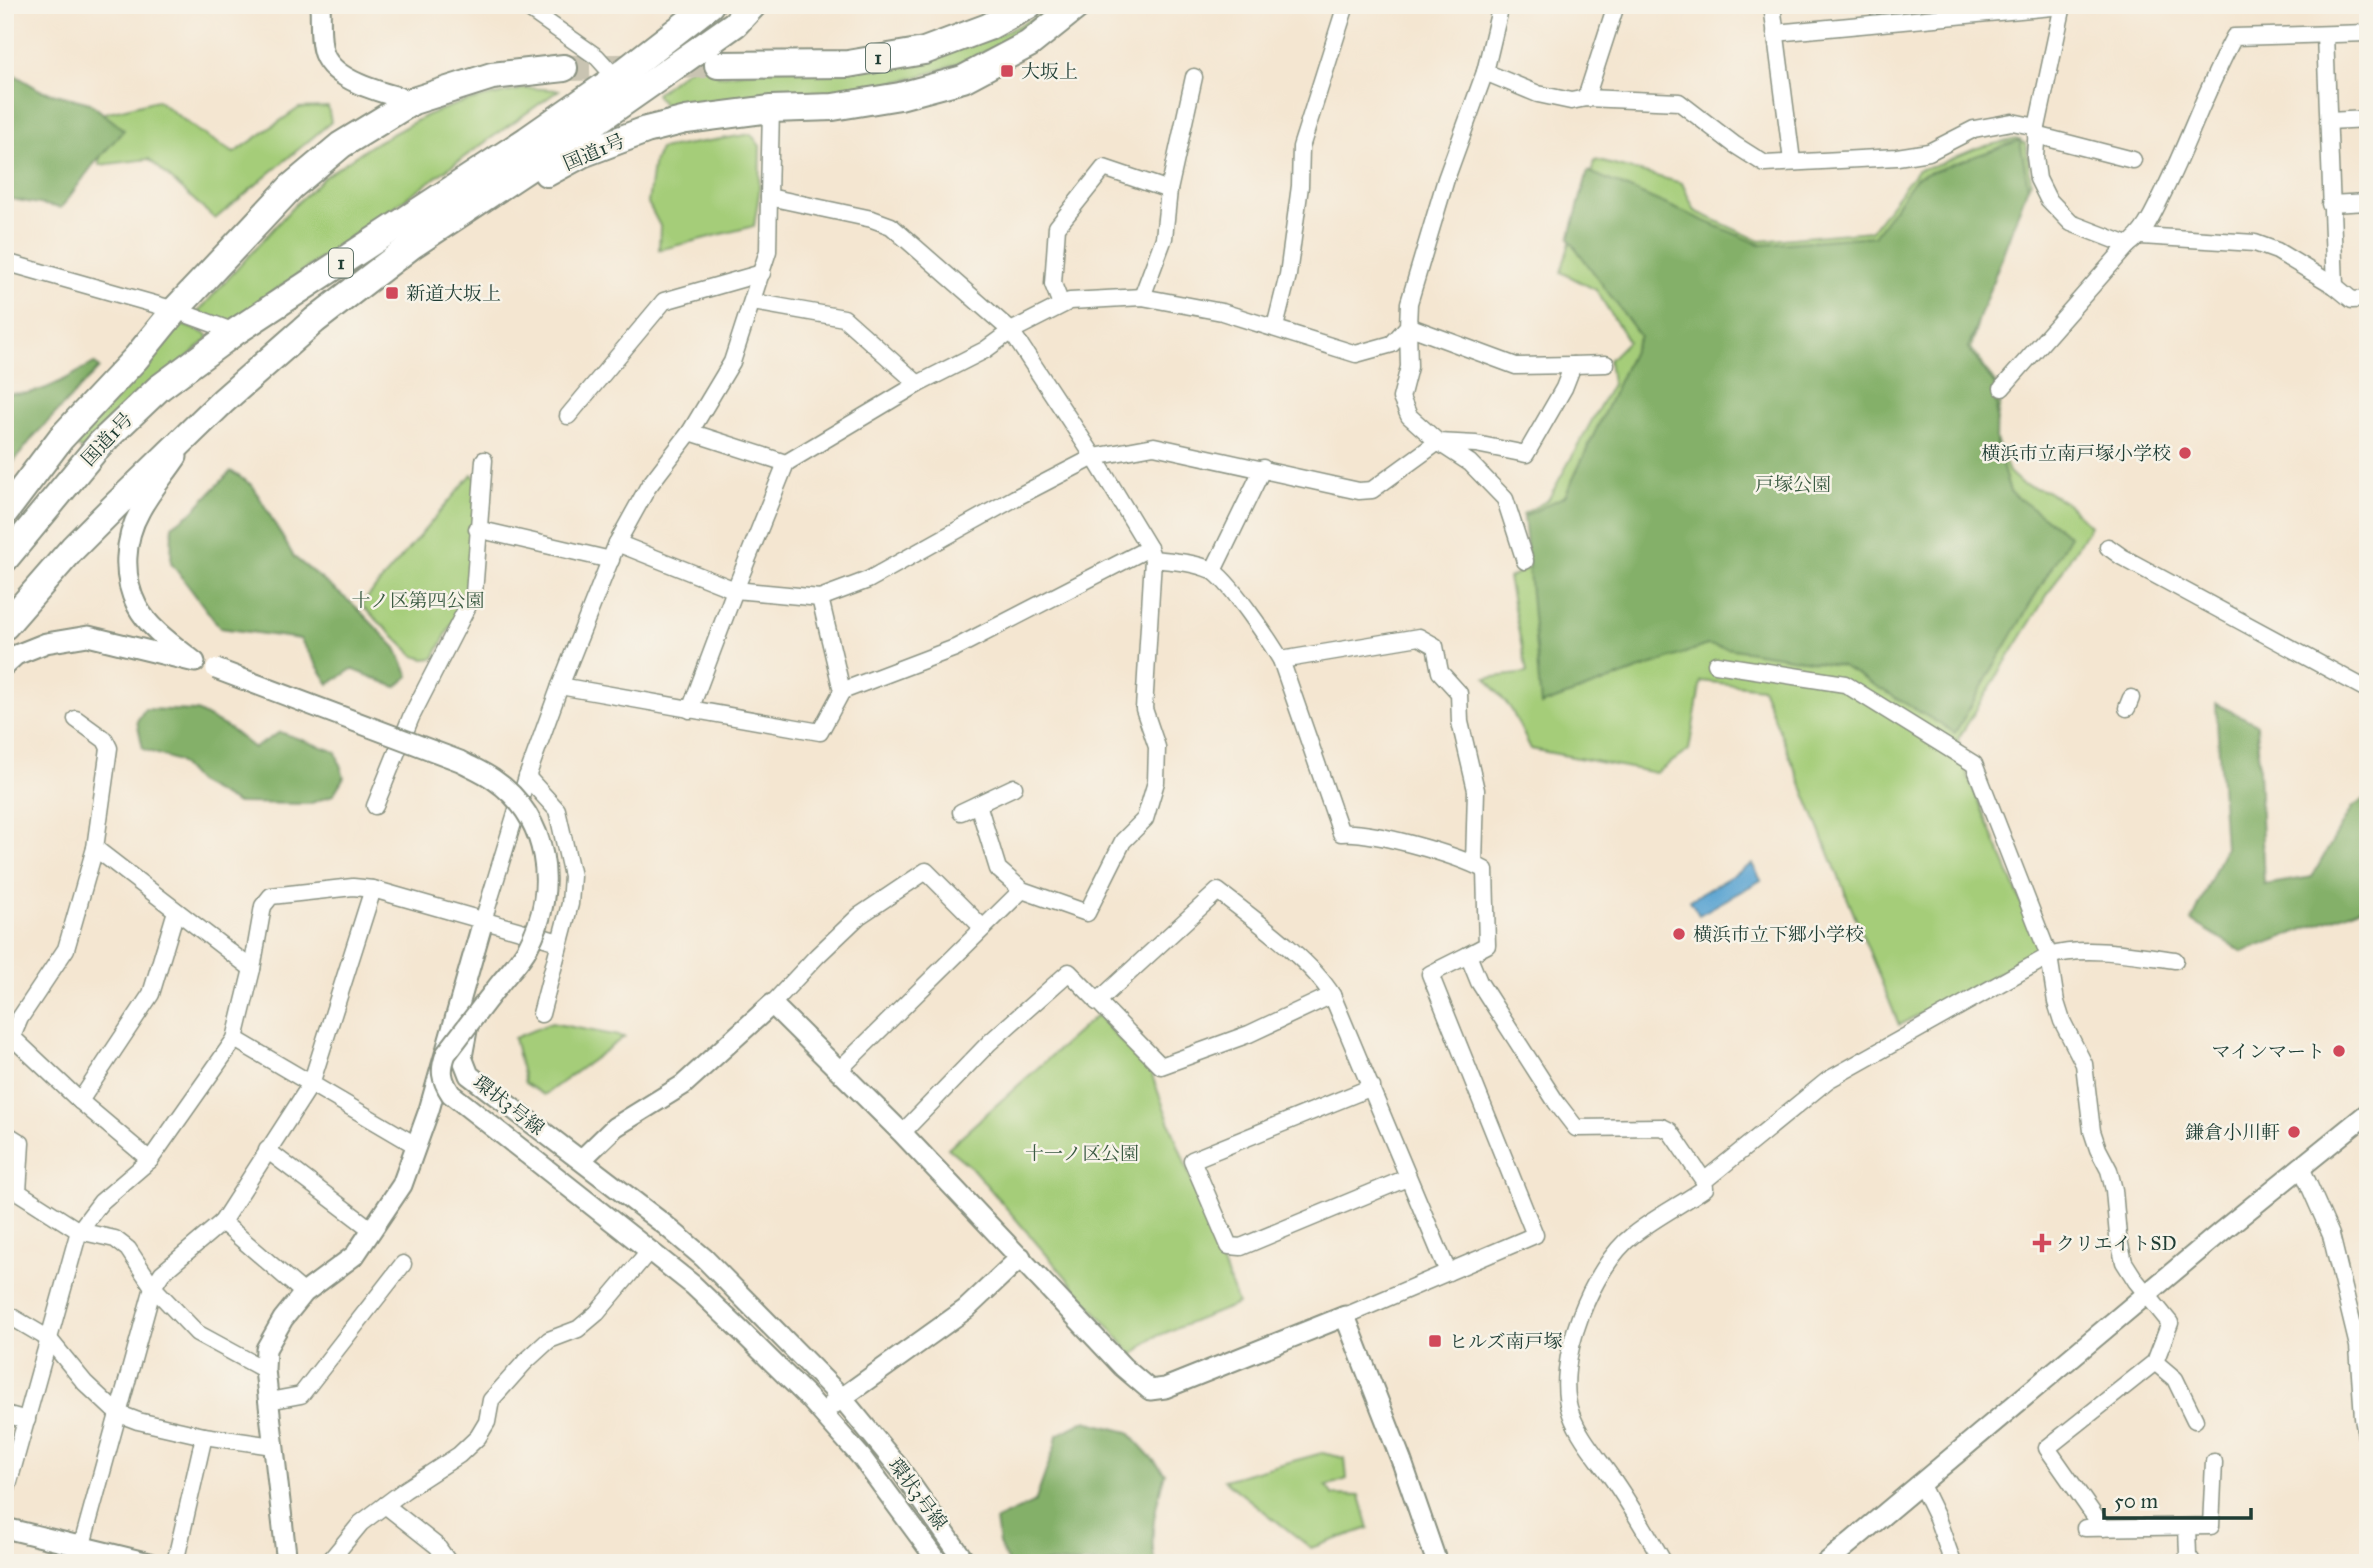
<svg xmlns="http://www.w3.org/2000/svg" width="2373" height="1568" viewBox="0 0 2373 1568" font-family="'IM FELL Great Primer','Noto Serif JP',serif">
  <rect width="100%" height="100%" fill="#f7f3e8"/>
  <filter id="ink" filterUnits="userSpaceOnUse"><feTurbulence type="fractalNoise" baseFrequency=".0143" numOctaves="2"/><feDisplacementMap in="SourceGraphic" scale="14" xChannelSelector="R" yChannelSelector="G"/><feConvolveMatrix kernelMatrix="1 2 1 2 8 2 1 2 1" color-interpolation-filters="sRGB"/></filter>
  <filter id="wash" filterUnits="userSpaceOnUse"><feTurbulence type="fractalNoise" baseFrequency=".00686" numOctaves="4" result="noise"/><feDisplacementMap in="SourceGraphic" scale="28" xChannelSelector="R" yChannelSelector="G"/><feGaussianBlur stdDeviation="1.57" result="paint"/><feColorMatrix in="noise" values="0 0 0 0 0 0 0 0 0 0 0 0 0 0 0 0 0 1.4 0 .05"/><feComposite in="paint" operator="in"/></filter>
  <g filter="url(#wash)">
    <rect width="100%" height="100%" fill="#f4e6d1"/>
    <g fill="#a5cd79" stroke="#628556" stroke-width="2">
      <path d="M 1054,5 L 1064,5 C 1027,31 988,53 945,68 C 902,84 854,90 808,96 C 762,101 716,107 669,113 L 656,94 L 717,46 L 718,76 L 990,39 L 1034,18 Z"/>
      <polygon points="527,88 559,90 228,324 196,314 291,209 324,177 370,146 427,115 460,103"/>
      <polygon points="157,100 200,132 234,153 299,108 328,107 331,122 215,219 149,159 99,165 105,113"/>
      <polygon points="751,134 760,146 759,194 754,226 659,250 660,226 648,203 653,165 660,149"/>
      <polygon points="2016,139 2026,144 2031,181 2001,233 1971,348 2002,393 1994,435 2009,472 2022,484 2046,491 2065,502 2090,526 1958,739 1968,777 2042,951 1899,1025 1762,688 1701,681 1689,750 1656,773 1531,749 1511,709 1486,678 1527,673 1508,578 1541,561 1523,514 1548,500 1612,384 1609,360 1628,341 1596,290 1561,272 1595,160 1682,183 1695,211 1760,241 1871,231 1917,170 1942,163 1977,148"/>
      <polygon points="181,324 208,335 208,339 82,450 73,443"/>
      <polygon points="472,474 480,484 466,596 434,658 424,659 415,656 361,605"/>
      <polygon points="1097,1015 1151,1073 1238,1304 1152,1338 1133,1355 971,1167 948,1148"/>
      <polygon points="551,1023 624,1037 544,1095 525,1083 514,1038"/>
      <polygon points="1322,1453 1345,1458 1347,1479 1326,1486 1333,1495 1360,1496 1369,1528 1311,1548 1224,1480"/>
    </g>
    <g fill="#84b069" stroke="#52764e" stroke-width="2">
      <polygon points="5,69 40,90 90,103 124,130 93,165 61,208 5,198"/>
      <polygon points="2020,140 2028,186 1968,348 1997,388 1996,445 2010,492 2070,536 1955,733 1842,666 1707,645 1541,705 1524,516 1565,496 1640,336 1569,239 1588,171 1761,245 1874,236 1917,177"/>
      <path d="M 94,363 L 99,368 L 34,436 L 5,473 L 5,392 C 36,400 69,377 94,363 Z"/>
      <polygon points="231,471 253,486 294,557 355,606 396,648 409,676 396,687 352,669 329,684 300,639 220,628 171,563 172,526 192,512"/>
      <polygon points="2216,704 2257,724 2264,885 2312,877 2352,807 2368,798 2368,859 2362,861 2366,906 2243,952 2192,921 2225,848"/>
      <polygon points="145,709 197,711 230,729 254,748 280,732 336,752 344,777 333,795 309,804 236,803 197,782 178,761 143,749 137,721"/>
      <path d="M 1085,1421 L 1128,1432 L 1165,1473 C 1157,1501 1148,1534 1155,1563 L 1008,1563 L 999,1544 L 996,1520 L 1035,1502 L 1055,1446 L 1057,1435 Z"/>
    </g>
    <polygon fill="#59a3d1" stroke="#3c7082" stroke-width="2" points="1752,864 1761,880 1699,915 1690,900"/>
  </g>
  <g filter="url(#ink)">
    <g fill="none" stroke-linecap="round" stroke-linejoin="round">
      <polyline stroke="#c9c4b2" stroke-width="26" stroke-dasharray="26 13" stroke-linecap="butt" points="564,68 718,65"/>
      <g stroke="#8a9282" stroke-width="19">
        <g id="minor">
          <polyline points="523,5 597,57 616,78"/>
          <polyline points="1772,5 1792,161"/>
          <polyline points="2063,5 2037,127 2035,157 2038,179 2048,199 2071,223 2128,245"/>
          <polyline points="1775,33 2063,6"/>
          <polyline points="2325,35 2335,286"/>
          <polyline points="1485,72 1538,94 1571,101 1586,98 1679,102 1735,145 1765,164 1897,157 1929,152 1974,129 2012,122 2037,127"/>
          <polyline points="1586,98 1616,5"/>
          <polyline points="771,109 769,197 872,219 891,226 1011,331 1094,457 1149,548 1153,559 1144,709 1157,747 1156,782 1145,819 1123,841 1087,913 1022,890 998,869 978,804"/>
          <polyline points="2328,121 2368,119"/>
          <polyline points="2036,135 2133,160"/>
          <polyline points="2330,204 2368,202"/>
          <polyline points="2141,236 2255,243 2277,251 2335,286 2352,300 2368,299"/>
          <polyline points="5,262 175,310 235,332"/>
          <polyline points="1142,297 1164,238 1169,190 1194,77"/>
          <polyline points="753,302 844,318 918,384"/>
          <polyline points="1061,304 1053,284 1057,227 1104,168 1169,190"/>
          <polyline points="1275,327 1288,275 1300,186 1301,147 1345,8"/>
          <polyline points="1573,365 1606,364"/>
          <path d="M 2002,388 L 2128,245 C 2146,232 2154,211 2164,191 C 2189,141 2207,87 2234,37 L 2368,33"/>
          <polyline points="568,416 664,301 762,273"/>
          <polyline points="690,432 786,463 918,384 985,350 1011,331 1070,301 1142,297 1222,312 1356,354 1392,344 1408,326 1409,303 1446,179 1485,72 1501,5"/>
          <polyline points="477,529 611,560"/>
          <polyline points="617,543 735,590 820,598 868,580 1015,498 1094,457 1154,446 1359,491 1372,490 1438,442 1476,444 1526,454 1564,388 1573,365 1516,366 1408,326 1409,367 1401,398 1409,416 1438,442 1470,463 1505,499 1525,561"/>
          <polyline points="2108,547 2122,557 2368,690"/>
          <path d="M 1153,559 C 1171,561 1194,562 1211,570 C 1228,578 1271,643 1281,660 L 1341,833 C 1371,830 1457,855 1485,870 L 1487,945 L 1468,955"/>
          <polyline points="1213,571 1263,468"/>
          <polyline points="1281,660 1419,637 1435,646 1440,672 1459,693 1460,722 1476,790 1474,864"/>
          <polyline points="1716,664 1845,684 1974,764 2049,956 2056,1002 2062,1021 2084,1064 2092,1131 2098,1149 2109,1170 2114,1190 2118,1236 2124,1262 2136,1281 2170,1323 2155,1362 2047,1448 2103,1528"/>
          <polyline points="560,686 820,732 842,691 820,598"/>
          <polyline points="842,691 955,648 1149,548"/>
          <polyline points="2127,708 2131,698"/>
          <polyline points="690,710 735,590 786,463"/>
          <polyline points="76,719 105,740 109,748 95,848"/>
          <polyline points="527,777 557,810 572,876 570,904 541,1014"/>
          <polyline points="375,806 411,717 474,594 484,460"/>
          <polyline points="961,812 1014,787"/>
          <polyline points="483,921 527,777 560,686 617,543 648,487 690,432 732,362 768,251 769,197"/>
          <path d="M 1097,1002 L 1218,891 C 1251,917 1311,960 1332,995"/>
          <polyline points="772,1004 817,956 859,916 926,871 983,928"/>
          <polyline points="235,1039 417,1146"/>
          <polyline points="840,1069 1022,890"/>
          <polyline points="1372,1087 1192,1160 1229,1246 1241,1247 1407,1178"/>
          <polyline points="80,1101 151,994 176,911"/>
          <polyline points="5,1133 21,1143 18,1192 79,1231 115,1239 128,1249 153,1287 197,1333 265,1370"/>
          <polyline points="902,1133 989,1043 1069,972 1161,1066 1249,1034 1332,995 1448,1272"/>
          <polyline points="267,1150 372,1230"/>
          <polyline points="150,1160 80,1101 12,1037 20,1018 66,949 95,848 252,969"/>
          <polyline points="2301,1167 2331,1235 2358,1346 2363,1417 2368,1448"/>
          <polyline points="222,1222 304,1293"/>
          <polyline points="5,1313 49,1339 85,1383 117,1413 138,1421 204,1436 273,1446"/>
          <polyline points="1345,1316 1535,1235 1430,974 1468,955 1479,982 1556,1102 1576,1128 1662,1127 1670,1131 1704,1181"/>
          <polyline points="2155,1362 2175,1379 2195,1420"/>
          <polyline points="269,1401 301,1395 403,1264"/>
          <polyline points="5,1414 27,1420"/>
          <polyline points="1921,1485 1937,1518 1953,1563"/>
          <polyline points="5,1496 79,1231 101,1202 150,1160 235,1039 252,969 263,906 271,896 353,887 373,889 559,942"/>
          <polyline points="385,1505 437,1546 449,1563"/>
          <polyline points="2187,1527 2188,1555 2193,1563"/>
          <polyline points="2085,1528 2211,1526 2214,1462"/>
          <polyline points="77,1563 153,1287 162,1273 222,1222 311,1084 373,889"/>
          <polyline points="175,1563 204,1436"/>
          <polyline points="328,1563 361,1523 405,1490 459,1455 478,1437 487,1422 491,1400 525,1362 549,1340 578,1329 597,1313 649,1251"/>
          <path d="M 1664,1563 C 1648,1535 1632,1507 1614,1481 C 1599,1459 1580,1439 1571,1414 C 1552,1364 1593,1266 1633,1235 C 1656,1217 1682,1204 1705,1188 L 1704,1181 L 1828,1080 L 2049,956 C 2086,945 2137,955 2175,960"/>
        </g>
      </g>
      <g stroke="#8a9282" stroke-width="23">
        <g id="tertiary">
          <path d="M 320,5 C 321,20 319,41 324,54 C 334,82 387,94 413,101"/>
          <path d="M 177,457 C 165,475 150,492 140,511 C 124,539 122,577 137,606 C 149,629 175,646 195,662"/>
          <polyline points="5,665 16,655 46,643 88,636 191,661"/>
          <polyline points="468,1025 462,1057 469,1075 665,1225 704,1258 841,1397 900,1469 966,1563"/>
          <polyline points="526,1153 693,1285 740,1330 808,1397 862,1458 939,1563"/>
          <polyline points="581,1160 615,1127 683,1085 772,1004 902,1133 1123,1367 1150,1390 1165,1388 1345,1316 1402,1462 1437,1563"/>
          <polyline points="832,1405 966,1309 1021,1257"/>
          <polyline points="5,1528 149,1563"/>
          <polyline points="287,1563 265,1370 266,1349 283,1319 304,1293 355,1255 402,1185 429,1110 483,921"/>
          <polyline points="1826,1563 2222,1231 2368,1113"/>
        </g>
      </g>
      <g stroke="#8a9282" stroke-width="30">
        <g id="trunk">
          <polyline points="718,65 848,64 924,51 988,27 1029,5"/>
          <polyline points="547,173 582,154 646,130 686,120 771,109 833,107 900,96 963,79 1029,44 1078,5"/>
          <polyline points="5,512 61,438 136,358 175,310 291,187 341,145 413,101 492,76 564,68"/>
          <polyline points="5,559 100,444 159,388 235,332 527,140 616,78 710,5"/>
          <polyline points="5,626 73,548 115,506 223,401 315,320 411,246 541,160 657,79 735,24 753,5"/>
        </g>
      </g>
      <use href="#minor" stroke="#fff" stroke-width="16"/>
      <use href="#tertiary" stroke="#fff" stroke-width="19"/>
      <use href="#trunk" stroke="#fff" stroke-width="26"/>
      <g stroke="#8a9282" stroke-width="23" stroke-linecap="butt">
        <path id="tertiary-bridge" d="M 216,669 L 460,761 C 471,767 483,772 493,779 C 549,817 559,889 528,947 C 522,959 511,970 502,981 C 483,1005 465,1029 446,1054 C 440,1070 441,1079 451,1094 L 526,1153"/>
      </g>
      <use href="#tertiary-bridge" stroke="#fff" stroke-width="19"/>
    </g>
  </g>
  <g fill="#d1495b" stroke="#f7f3e8" stroke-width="2.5">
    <rect x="1000" y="64" width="14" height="14" rx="3.5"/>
    <rect x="385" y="286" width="14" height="14" rx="3.5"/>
    <circle cx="2185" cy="453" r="7"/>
    <circle cx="1679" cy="934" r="7"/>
    <circle cx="2339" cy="1051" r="7"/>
    <circle cx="2294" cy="1132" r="7"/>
    <path d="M2038.5 1232.5h7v7h7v7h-7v7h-7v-7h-7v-7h7z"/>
    <rect x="1428" y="1334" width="14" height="14" rx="3.5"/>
  </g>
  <g text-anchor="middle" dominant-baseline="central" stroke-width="5" stroke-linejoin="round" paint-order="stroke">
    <g fill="#f7f3e8" stroke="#60746a" stroke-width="2">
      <rect x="866" y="43.5" width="24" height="29" rx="5"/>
      <rect x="329" y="248.5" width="24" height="29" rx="5"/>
    </g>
    <g font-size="18" font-weight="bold" fill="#1f3d34">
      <text x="878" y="58">1</text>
      <text x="341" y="263">1</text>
    </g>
    <g font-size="19" fill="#1f3d34" stroke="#f7f3e8" text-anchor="start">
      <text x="1021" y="71">大坂上</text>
      <text x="406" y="293">新道大坂上</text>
      <text x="2171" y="453" text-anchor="end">横浜市立南戸塚小学校</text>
      <text x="1693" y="934">横浜市立下郷小学校</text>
      <text x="2325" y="1051" text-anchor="end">マインマート</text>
      <text x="2280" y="1132" text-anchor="end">鎌倉小川軒</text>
      <text x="2056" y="1243">クリエイトSD</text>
      <text x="1449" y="1341">ヒルズ南戸塚</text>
    </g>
    <g font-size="19" fill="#1f3d34" stroke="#f7f3e8">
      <text transform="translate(594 152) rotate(-23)">国道1号</text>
      <text transform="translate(107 439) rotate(-47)">国道1号</text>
      <text transform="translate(509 1105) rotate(38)">環状3号線</text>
      <text transform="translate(918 1494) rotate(53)">環状3号線</text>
    </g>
    <g font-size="19" fill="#3a5a42" stroke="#f7f3e8">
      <text x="1793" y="484">戸塚公園</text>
      <text x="418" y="600">十ノ区第四公園</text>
      <text x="1082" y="1153">十一ノ区公園</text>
    </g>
  </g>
  <rect width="2373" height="1568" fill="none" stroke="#f7f3e8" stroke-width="28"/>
  <path d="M2104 1508v10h147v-10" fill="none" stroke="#1f3d34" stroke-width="3.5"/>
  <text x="2114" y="1508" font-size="21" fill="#1f3d34" stroke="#f7f3e8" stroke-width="5" paint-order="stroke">50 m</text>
</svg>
